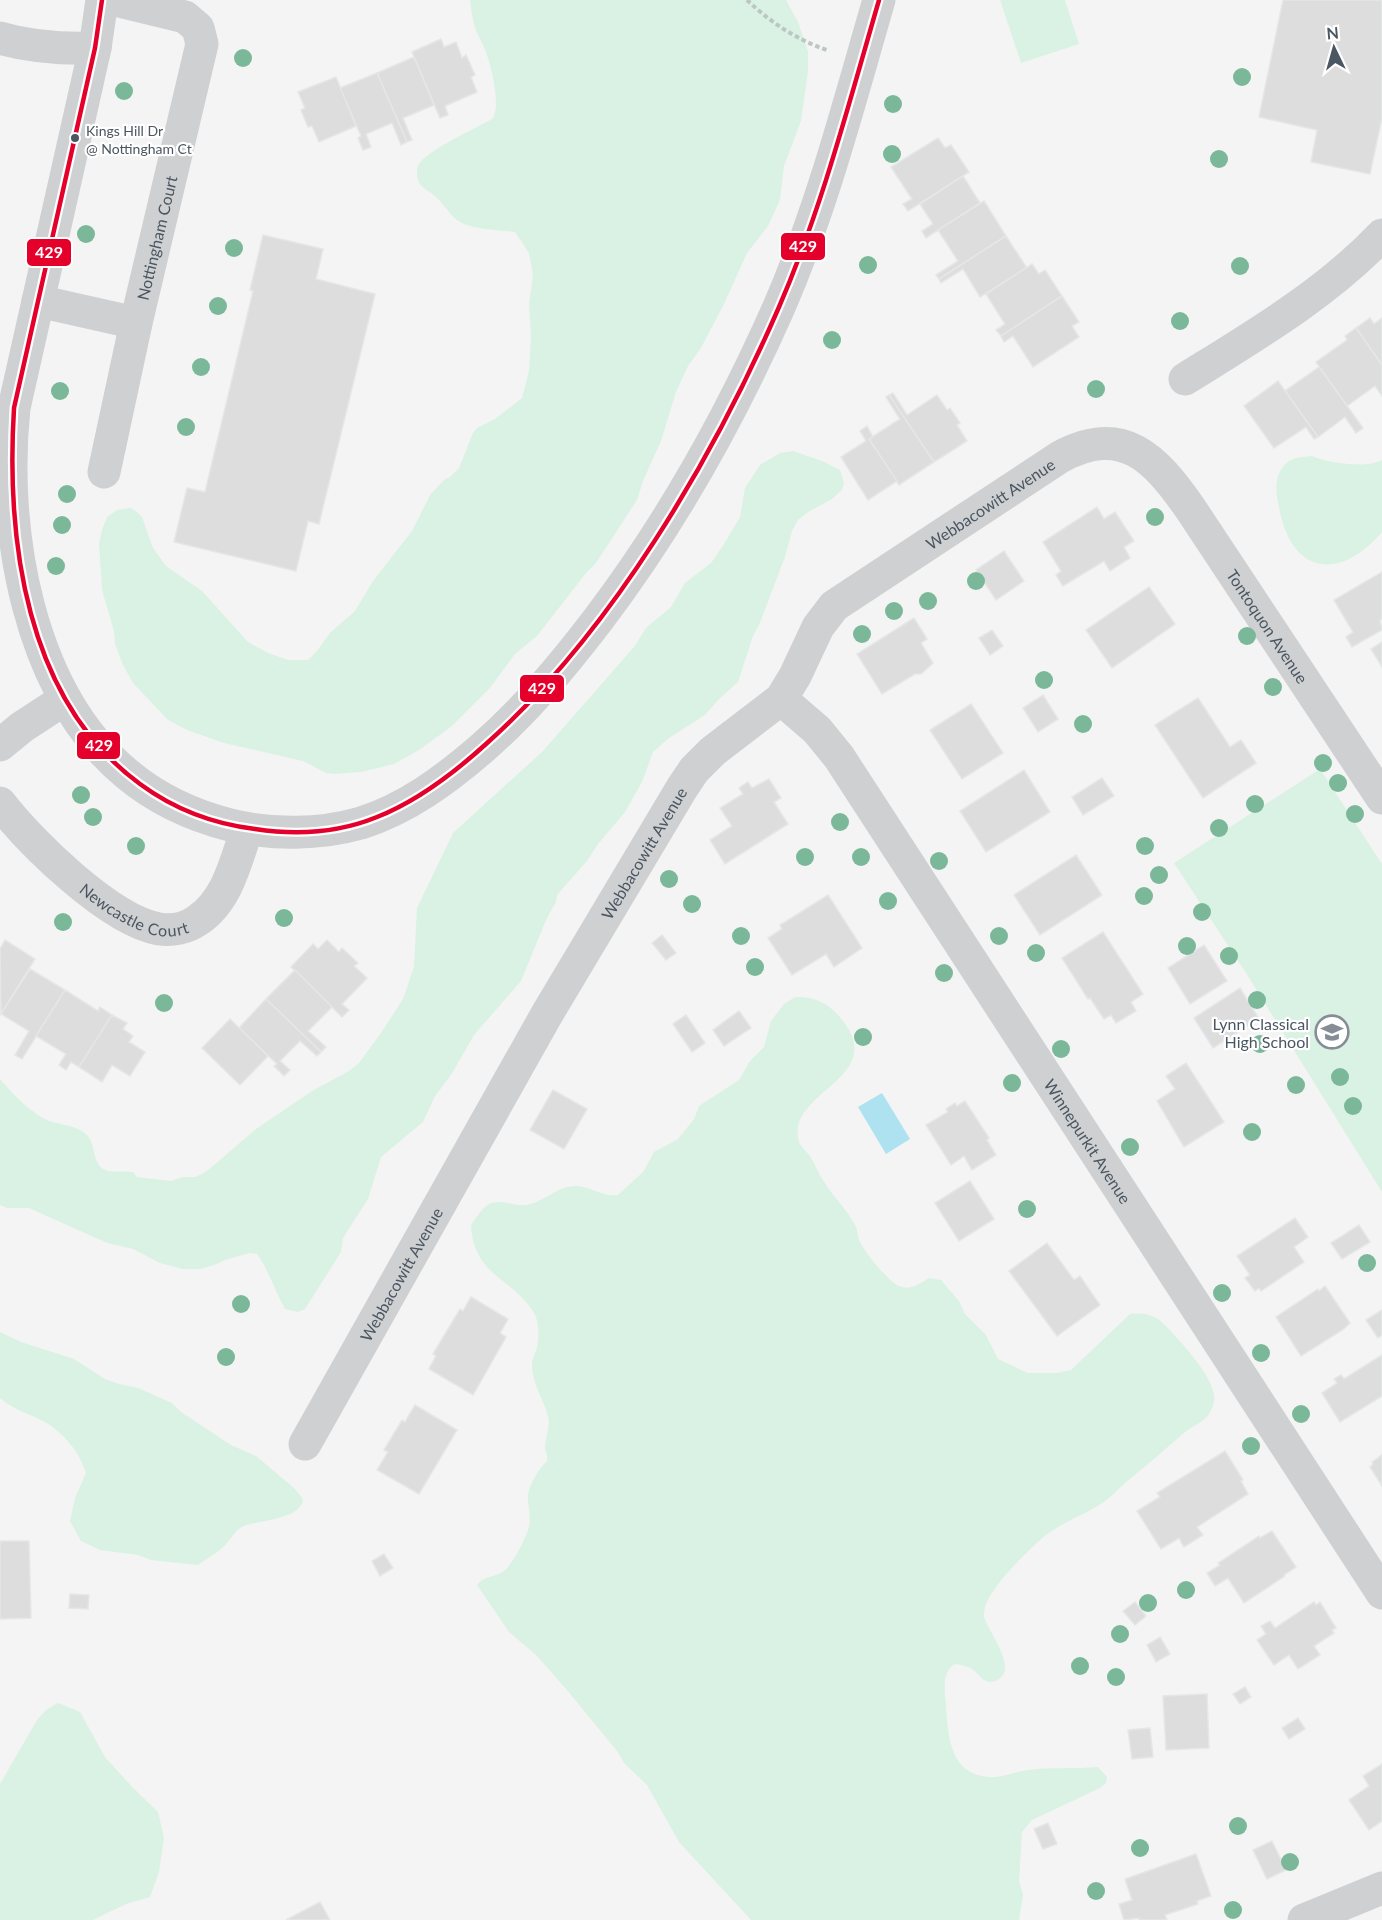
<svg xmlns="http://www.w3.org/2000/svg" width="1382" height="1920" viewBox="0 0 1382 1920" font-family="Lato,sans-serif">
  <rect width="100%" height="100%" fill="#f4f4f4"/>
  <g fill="#d9f2e3">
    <path d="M 470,0 L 786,0 L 798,22 L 808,52 L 808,71 L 801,121 L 784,166 L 780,200 L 768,226 L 747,253 L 724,304 L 701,348 L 688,366 L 676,392 L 661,441 L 643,481 L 637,500 L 596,563 L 586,573 L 537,636 L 515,654 L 490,688 L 452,726 L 419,750 L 394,764 L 361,772 L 334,774 L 326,773 L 303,761 L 224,743 L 187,730 L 168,720 L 133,683 L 123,665 L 115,644 L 114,631 L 102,590 L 99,544 L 102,530 L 107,517 L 117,510 L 131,508 L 137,512 L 142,517 L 153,548 L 166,566 L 202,591 L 248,642 L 268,653 L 288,660 L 308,660 L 317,651 L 330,633 L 355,611 L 373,581 L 412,531 L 430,495 L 444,480 L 450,477 L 459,468 L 473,433 L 477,428 L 495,419 L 522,398 L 529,371 L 531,337 L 529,304 L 533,275 L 529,253 L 515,232 C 498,230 480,230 464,224 C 453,220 446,207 438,199 C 433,193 424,190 420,184 C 417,180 416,171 418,166 C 423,152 478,127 492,119 C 502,107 491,64 485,50 C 482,41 476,33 474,24 C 472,16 471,8 470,0 Z"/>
    <polygon points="1000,0 1065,0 1079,44 1021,63"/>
    <path d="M 793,451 L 822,461 L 840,470 L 844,483 L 842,490 L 832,499 L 808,512 L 798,520 L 792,531 L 785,557 L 759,625 L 753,636 L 738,682 L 719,699 L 705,715 L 669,738 L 653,752 L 642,782 L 625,812 L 598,844 L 587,861 L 557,895 L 556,902 L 546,920 L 521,981 L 474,1035 L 451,1075 L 435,1096 L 423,1122 L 381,1157 L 368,1199 L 343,1238 L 341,1252 L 305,1309 L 298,1312 L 285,1309 C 275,1291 269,1271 257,1254 L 250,1253 L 228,1259 L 214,1265 L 200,1269 L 182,1269 L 160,1263 L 133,1249 L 107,1243 L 29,1208 L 7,1208 L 0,1205 L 0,1079 C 12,1093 25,1107 41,1117 C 55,1126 75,1123 87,1135 C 96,1145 92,1160 102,1168 C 110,1174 123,1170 133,1172 L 137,1177 L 171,1181 L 183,1177 L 196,1177 L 207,1171 L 256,1129 L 312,1091 L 349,1071 L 359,1063 L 381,1033 L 403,999 L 414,967 L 417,908 L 453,833 L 542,752 L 634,647 L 646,628 L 671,607 L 685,583 L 711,563 L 724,544 L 740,517 L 745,488 L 760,465 L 780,453 Z"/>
    <path d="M 1312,456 C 1329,463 1366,469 1382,460 L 1382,532 C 1342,579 1294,577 1280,512 C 1276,494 1272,474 1289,461 C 1295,457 1305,457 1312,456 Z"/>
    <polygon points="1320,769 1382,864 1382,1192 1246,973 1174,863"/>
    <path d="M 795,997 C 813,996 828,1003 839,1016 C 892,1077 791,1089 798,1137 C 799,1146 805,1150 810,1156 C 815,1164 818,1173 823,1180 C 832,1196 847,1209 855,1225 C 858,1230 857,1237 860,1242 C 866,1254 888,1281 899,1286 C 910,1291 920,1284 929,1278 L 941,1280 L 959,1301 L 965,1314 L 986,1335 L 998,1359 L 1028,1373 L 1057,1373 L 1071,1370 L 1130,1314 C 1156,1311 1162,1322 1179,1340 C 1190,1353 1217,1383 1214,1401 C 1214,1404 1211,1411 1209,1414 C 1204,1422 1192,1426 1184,1433 C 1164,1450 1145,1467 1125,1483 C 1117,1490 1110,1498 1101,1504 C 1080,1517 1057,1524 1039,1541 C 1023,1556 982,1594 984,1616 C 986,1630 1022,1671 995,1681 C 984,1685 980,1675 972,1669 C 967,1666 961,1665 955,1664 C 941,1672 945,1692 946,1706 C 948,1739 951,1777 993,1777 C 1004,1777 1017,1771 1029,1770 C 1052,1767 1075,1769 1098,1767 L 1107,1777 L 1106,1783 L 1100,1788 L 1032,1820 L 1022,1832 L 1019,1881 L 1023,1895 L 1019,1920 L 751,1920 L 679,1842 L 647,1785 L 624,1763 L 617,1751 L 567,1690 L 536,1655 L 509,1632 L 477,1585 C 483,1577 492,1577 501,1573 C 512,1567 524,1541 528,1530 C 532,1518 528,1509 528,1498 C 528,1485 539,1469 547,1461 C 548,1456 546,1453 545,1448 C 545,1437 551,1427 548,1416 C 543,1398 532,1384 532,1364 C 532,1358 536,1353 537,1347 C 539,1339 539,1322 535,1315 C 515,1278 474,1278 471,1225 C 476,1218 482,1208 489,1204 C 502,1198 513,1207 526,1205 C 545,1202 558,1185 577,1186 C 591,1187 603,1197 618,1195 L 643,1172 L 654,1152 L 678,1139 L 694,1119 L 699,1106 L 739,1080 L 750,1061 L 764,1047 L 771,1021 L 784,1004 Z"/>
    <path d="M 0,1332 L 21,1342 L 74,1359 L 105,1379 L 119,1384 L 138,1388 L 172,1403 L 181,1412 L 231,1445 L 256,1456 L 294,1488 L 303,1499 C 302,1519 260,1520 244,1526 C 234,1530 230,1542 221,1549 C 214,1555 206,1559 198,1565 L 151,1560 L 138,1555 L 100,1550 L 81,1541 L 70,1521 L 75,1498 L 86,1473 C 78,1449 61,1429 37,1418 C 23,1412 12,1408 0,1398 Z"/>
    <polygon points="58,1703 80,1712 105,1757 133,1788 158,1812 164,1838 162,1851 159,1872 150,1897 126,1904 93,1920 0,1920 0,1784 37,1720 46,1710"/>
  </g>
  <polygon fill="#aee2f0" points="882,1093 910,1139 886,1154 858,1107"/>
  <g fill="#ddddde" stroke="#e5e6e7" stroke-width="1.5">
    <polygon points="1283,0 1382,0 1382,118 1370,174 1311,162 1317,130 1259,117"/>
    <polygon points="441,39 444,47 456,42 462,58 466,55 475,75 471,77 477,92 445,106 448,115 440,118 412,52"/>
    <polygon points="414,57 434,105 403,118 412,140 407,142 377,73"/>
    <polygon points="377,73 407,142 401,145 392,123 366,134 371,147 363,150 358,138 361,136 340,88"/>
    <polygon points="336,77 356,126 319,142 312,126 308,127 301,110 305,108 298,92"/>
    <polygon points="938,138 945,148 951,145 969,172 908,211 903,204 912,199 891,167"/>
    <polygon points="963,176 980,203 926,238 922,231 933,224 920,204"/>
    <polygon points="984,201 1006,236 939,279 936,275 958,261 938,230"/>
    <polygon points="263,235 323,249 316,279 375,294 319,524 308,521 296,571 174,542 187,488 205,492 253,291 250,290"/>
    <polygon points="1006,236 1027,268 980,297 963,269 941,283 939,279"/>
    <polygon points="1032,264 1039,274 1045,270 1062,296 1001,336 996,330 1005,324 986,294"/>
    <polygon points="1062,296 1079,322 1072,326 1079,337 1033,367 1013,336 1004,342 1001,336"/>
    <polygon points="1370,318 1374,324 1382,318 1382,365 1356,328"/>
    <polygon points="1356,328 1382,365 1382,396 1375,386 1347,406 1316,362 1347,340 1345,336"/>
    <polygon points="1319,367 1363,428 1356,433 1345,417 1318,437 1285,391"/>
    <polygon points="1278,381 1318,437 1314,439 1306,427 1274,448 1244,406"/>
    <polygon points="893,393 907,415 937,395 947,410 950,408 960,423 957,425 967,441 934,462 889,395"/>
    <polygon points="889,395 934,462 899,485 869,439 900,419 886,397"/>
    <polygon points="867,426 873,437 869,439 897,481 868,500 841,457 866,441 860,431"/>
    <polygon points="1097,507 1104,519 1115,512 1134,541 1124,547 1130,558 1110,571 1104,561 1063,586 1056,575 1061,571 1043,542"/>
    <polygon points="1004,551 1024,581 996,600 976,570"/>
    <polygon points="1382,572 1382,619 1380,620 1382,630 1352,647 1346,637 1353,632 1334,600"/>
    <polygon points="1149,587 1175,624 1112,668 1086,630"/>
    <polygon points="914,618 927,639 921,643 933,663 921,674 915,674 882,694 857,654"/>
    <polygon points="992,630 1003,646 990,655 979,638"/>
    <polygon points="1382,642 1382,667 1371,649"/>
    <polygon points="1043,695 1058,719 1038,732 1023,708"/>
    <polygon points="1198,698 1230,747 1241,740 1256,763 1203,798 1155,725"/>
    <polygon points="971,704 1003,753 962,779 930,730"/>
    <polygon points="1024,770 1050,812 986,852 960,811"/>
    <polygon points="1102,778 1114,796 1083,815 1072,797"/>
    <polygon points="769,779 781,798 774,802 788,824 725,864 710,840 732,826 720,808 743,794 739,788 748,782 752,788"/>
    <polygon points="1076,855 1102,895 1040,935 1014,895"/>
    <polygon points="828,895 862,948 834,967 826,954 792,975 768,938 782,929 780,925"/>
    <polygon points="1103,932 1143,994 1131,1002 1136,1011 1116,1023 1111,1015 1104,1019 1090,998 1088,999 1062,958"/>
    <polygon points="662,935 676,953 666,960 652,943"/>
    <polygon points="5,940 35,959 1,1014 0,949"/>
    <polygon points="327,940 339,952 342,948 358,963 354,966 367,978 342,1004 349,1010 342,1017 291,967 313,944 318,949"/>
    <polygon points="1204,945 1227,981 1190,1004 1168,968"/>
    <polygon points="30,969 65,990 22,1059 15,1055 29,1031 1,1014"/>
    <polygon points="295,970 332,1007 308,1031 326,1047 321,1052 266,999"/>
    <polygon points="1240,988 1259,1019 1213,1048 1194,1018"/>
    <polygon points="65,990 98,1011 100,1007 112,1015 79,1067 71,1062 66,1070 59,1065 66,1054 36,1036"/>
    <polygon points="266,999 321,1052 317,1056 300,1041 280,1061 290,1070 284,1076 274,1066 277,1064 239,1028"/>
    <polygon points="739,1011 751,1028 724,1046 713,1030"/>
    <polygon points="112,1015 127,1023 123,1029 133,1036 129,1042 145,1052 130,1076 112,1065 102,1082 79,1067"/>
    <polygon points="686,1015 705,1043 692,1052 673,1024"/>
    <polygon points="230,1019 268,1056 240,1085 202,1048"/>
    <polygon points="1186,1063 1224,1122 1184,1147 1157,1101 1175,1089 1166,1076"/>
    <polygon points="553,1090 587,1109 564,1149 530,1130"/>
    <polygon points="965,1101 989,1138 987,1140 996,1155 972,1170 964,1156 951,1165 926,1125 948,1112 946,1109 955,1103 957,1106"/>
    <polygon points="970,1181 994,1219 959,1241 935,1203"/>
    <polygon points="1295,1218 1308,1237 1294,1247 1304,1262 1261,1291 1259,1288 1255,1291 1245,1278 1250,1275 1237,1256"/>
    <polygon points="1359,1225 1370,1242 1342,1259 1331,1243"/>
    <polygon points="1047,1243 1074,1280 1080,1276 1100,1305 1057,1336 1009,1271"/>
    <polygon points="1325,1286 1350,1323 1344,1329 1301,1356 1276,1317 1318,1289 1319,1291"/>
    <polygon points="471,1297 508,1319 500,1333 506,1337 473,1395 429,1369 436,1356 433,1354 460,1309 463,1311"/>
    <polygon points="1382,1310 1382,1335 1378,1338 1366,1320"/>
    <polygon points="1382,1355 1382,1396 1340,1422 1322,1393 1337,1383 1334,1379 1341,1375 1344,1379"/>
    <polygon points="415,1405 457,1430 419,1494 377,1470 388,1452 384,1450 402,1420 405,1422"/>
    <polygon points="1225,1451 1243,1480 1241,1481 1248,1494 1197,1527 1203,1535 1184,1547 1179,1538 1161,1549 1137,1511 1160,1497 1157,1493"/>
    <polygon points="1382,1455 1382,1486 1370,1467 1373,1464 1372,1462"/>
    <polygon points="1272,1531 1296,1567 1284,1575 1285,1576 1244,1603 1228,1578 1215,1586 1207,1573 1220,1565 1218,1563 1259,1536 1260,1538"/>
    <polygon points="0,1541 29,1541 31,1618 0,1619"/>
    <polygon points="384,1554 393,1568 380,1576 372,1561"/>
    <polygon points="70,1594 89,1595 88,1609 69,1608"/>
    <polygon points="1135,1602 1146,1616 1135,1625 1123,1611"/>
    <polygon points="1314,1602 1316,1605 1320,1602 1336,1628 1332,1630 1334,1633 1314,1646 1320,1655 1298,1669 1289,1655 1274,1665 1257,1640 1266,1634 1261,1626 1270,1621 1275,1628"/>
    <polygon points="1160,1637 1170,1654 1156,1662 1147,1645"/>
    <polygon points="1245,1687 1251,1697 1240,1704 1233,1694"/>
    <polygon points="1207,1694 1209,1748 1166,1750 1163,1696"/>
    <polygon points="1298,1718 1305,1729 1289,1739 1282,1728"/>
    <polygon points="1150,1728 1153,1757 1132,1759 1128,1730"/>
    <polygon points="1382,1764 1382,1821 1369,1830 1349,1800 1369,1786 1363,1776"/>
    <polygon points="1048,1823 1057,1844 1043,1849 1034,1829"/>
    <polygon points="1272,1841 1286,1870 1267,1879 1253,1850"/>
    <polygon points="1196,1854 1211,1896 1197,1901 1198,1904 1165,1915 1167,1920 1139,1920 1139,1918 1124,1920 1119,1904 1132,1900 1125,1879"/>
    <polygon points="320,1902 330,1920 286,1920"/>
  </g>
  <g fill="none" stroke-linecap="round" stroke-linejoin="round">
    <path stroke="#bcc7c4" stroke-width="4" stroke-dasharray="4.5 3" stroke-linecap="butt" d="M 747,0 C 770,22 797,40 827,50"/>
    <g stroke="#ced0d2" stroke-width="33">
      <path d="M 102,0 L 95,48 L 14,408 C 1,530 28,692 127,774 C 158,800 191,815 230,825 C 272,835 319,835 361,823 C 406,809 445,780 480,750 C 525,711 561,668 597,621 C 670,525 730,418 779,307 C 822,208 849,103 879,0"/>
      <path d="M 0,38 C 31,47 63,49 95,48"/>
      <polyline points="38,301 136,323"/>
      <path d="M 1185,379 C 1254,336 1326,294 1382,235"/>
      <path id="s1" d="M 104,472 L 136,323 L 202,44 L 198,28 L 185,17 L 115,0"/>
      <path id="s2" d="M 781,699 L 817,730 L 839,757 L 1382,1593"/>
      <polyline points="0,745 22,727 65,699"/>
      <path id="s3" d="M 0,803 C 30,842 109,920 159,929 C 172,931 187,928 198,920 C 228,900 236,860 247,829"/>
      <path id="s4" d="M 305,1444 L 547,1014 L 682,788 L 694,770 L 713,751 L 781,699 L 795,676 L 818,627 L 834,606 L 1060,457 C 1123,423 1155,458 1190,508 L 1382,798"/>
      <polyline points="1304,1920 1382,1888"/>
    </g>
    <g stroke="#fff" stroke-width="9">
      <path id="bus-1" d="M 102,0 L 95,48 L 14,408 C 6,539 25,700 140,784 C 174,809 214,824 255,829 C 295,835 338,833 377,817 C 418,801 454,773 486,744 C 611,633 713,459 779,307 C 822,208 849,103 879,0"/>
    </g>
    <use href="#bus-1" stroke="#e4002b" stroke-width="4.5"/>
  </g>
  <g fill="#7ab899">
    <circle cx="243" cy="58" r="9"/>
    <circle cx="1242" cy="77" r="9"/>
    <circle cx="124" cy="91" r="9"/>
    <circle cx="893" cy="104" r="9"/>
    <circle cx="892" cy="154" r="9"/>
    <circle cx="1219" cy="159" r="9"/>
    <circle cx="86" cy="234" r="9"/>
    <circle cx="234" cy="248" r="9"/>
    <circle cx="868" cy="265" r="9"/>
    <circle cx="1240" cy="266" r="9"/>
    <circle cx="218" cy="306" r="9"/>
    <circle cx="1180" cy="321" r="9"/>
    <circle cx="832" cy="340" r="9"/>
    <circle cx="201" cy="367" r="9"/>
    <circle cx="1096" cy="389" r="9"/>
    <circle cx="60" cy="391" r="9"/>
    <circle cx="186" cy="427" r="9"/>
    <circle cx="67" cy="494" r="9"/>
    <circle cx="1155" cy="517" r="9"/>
    <circle cx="62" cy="525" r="9"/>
    <circle cx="56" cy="566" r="9"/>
    <circle cx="976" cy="581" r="9"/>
    <circle cx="928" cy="601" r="9"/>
    <circle cx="894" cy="611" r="9"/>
    <circle cx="862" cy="634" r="9"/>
    <circle cx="1247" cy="636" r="9"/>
    <circle cx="1044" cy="680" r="9"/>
    <circle cx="1273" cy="687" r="9"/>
    <circle cx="1083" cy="724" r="9"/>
    <circle cx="1323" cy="763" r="9"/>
    <circle cx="1338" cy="783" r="9"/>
    <circle cx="81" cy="795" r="9"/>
    <circle cx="1255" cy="804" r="9"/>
    <circle cx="1355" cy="814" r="9"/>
    <circle cx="93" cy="817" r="9"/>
    <circle cx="840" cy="822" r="9"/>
    <circle cx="1219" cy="828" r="9"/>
    <circle cx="136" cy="846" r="9"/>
    <circle cx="1145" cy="846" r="9"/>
    <circle cx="805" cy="857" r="9"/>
    <circle cx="861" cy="857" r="9"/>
    <circle cx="939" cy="861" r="9"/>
    <circle cx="1159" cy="875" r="9"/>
    <circle cx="669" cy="879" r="9"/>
    <circle cx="1144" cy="896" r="9"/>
    <circle cx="888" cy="901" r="9"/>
    <circle cx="692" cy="904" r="9"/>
    <circle cx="1202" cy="912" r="9"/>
    <circle cx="284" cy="918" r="9"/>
    <circle cx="63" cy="922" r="9"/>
    <circle cx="741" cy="936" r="9"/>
    <circle cx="999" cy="936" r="9"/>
    <circle cx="1187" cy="946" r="9"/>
    <circle cx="1036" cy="953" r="9"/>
    <circle cx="1229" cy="956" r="9"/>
    <circle cx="755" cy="967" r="9"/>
    <circle cx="944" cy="973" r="9"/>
    <circle cx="1257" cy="1000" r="9"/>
    <circle cx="164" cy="1003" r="9"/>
    <circle cx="863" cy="1037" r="9"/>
    <circle cx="1260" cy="1044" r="9"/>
    <circle cx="1061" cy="1049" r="9"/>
    <circle cx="1340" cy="1077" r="9"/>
    <circle cx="1012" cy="1083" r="9"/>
    <circle cx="1296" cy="1085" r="9"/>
    <circle cx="1353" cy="1106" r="9"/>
    <circle cx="1252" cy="1132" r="9"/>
    <circle cx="1130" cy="1147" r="9"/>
    <circle cx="1027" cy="1209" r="9"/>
    <circle cx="1367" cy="1263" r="9"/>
    <circle cx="1222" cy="1293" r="9"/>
    <circle cx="241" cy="1304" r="9"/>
    <circle cx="1261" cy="1353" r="9"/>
    <circle cx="226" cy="1357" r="9"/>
    <circle cx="1301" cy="1414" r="9"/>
    <circle cx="1251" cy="1446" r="9"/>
    <circle cx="1186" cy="1590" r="9"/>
    <circle cx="1148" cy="1603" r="9"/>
    <circle cx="1120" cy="1634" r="9"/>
    <circle cx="1080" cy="1666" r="9"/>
    <circle cx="1116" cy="1677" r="9"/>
    <circle cx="1238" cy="1826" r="9"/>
    <circle cx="1140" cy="1848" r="9"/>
    <circle cx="1290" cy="1862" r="9"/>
    <circle cx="1096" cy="1891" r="9"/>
    <circle cx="1233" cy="1910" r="9"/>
  </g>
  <defs>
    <g id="school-ring" transform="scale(1.725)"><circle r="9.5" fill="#fff" stroke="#868d94" stroke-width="1.5"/><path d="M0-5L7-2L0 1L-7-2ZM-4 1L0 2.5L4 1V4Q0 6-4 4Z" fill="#868d94"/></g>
  </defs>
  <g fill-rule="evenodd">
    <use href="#school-ring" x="1332" y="1032"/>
  </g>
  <circle fill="#4a5661" stroke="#fff" stroke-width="2" cx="75" cy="138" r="5"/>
  <g text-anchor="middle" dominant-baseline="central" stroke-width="4.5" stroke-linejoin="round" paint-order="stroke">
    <g font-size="14" fill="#4a5661" stroke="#fff" text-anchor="start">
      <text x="86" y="130">Kings Hill Dr<tspan x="86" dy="18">@ Nottingham Ct</tspan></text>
    </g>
    <g font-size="16" fill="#4a5661" stroke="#fff">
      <text stroke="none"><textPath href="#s1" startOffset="240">Nottingham Court</textPath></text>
      <text stroke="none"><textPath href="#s4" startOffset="1185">Webbacowitt Avenue</textPath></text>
      <text stroke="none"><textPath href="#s4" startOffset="1569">Tontoquon Avenue</textPath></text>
      <text stroke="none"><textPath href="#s4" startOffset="681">Webbacowitt Avenue</textPath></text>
      <text stroke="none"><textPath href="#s3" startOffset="176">Newcastle Court</textPath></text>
      <text stroke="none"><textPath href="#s2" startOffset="540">Winnepurkit Avenue</textPath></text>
      <text stroke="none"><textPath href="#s4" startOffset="195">Webbacowitt Avenue</textPath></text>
    </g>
    <g font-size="16" fill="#4a5661" stroke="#fff" text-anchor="end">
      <text x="1309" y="1023">Lynn Classical<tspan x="1309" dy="18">High School</tspan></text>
    </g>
  </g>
  <g stroke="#fff" stroke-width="2">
    <rect x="780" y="232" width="46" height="29" rx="6" fill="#e4002b"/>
    <rect x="26" y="238" width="46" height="29" rx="6" fill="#e4002b"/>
    <rect x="519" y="674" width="46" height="29" rx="6" fill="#e4002b"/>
    <rect x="76" y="731" width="45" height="29" rx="6" fill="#e4002b"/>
  </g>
  <g font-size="16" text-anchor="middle" font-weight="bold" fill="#fff">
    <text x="803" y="252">429</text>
    <text x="49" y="258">429</text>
    <text x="542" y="694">429</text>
    <text x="99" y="751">429</text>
  </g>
  <g transform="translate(1334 48) rotate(355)" stroke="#ffffff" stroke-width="4.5" paint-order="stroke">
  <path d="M0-4.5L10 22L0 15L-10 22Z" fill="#4a5661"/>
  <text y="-9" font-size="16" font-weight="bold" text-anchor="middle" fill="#4a5661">N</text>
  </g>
</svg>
